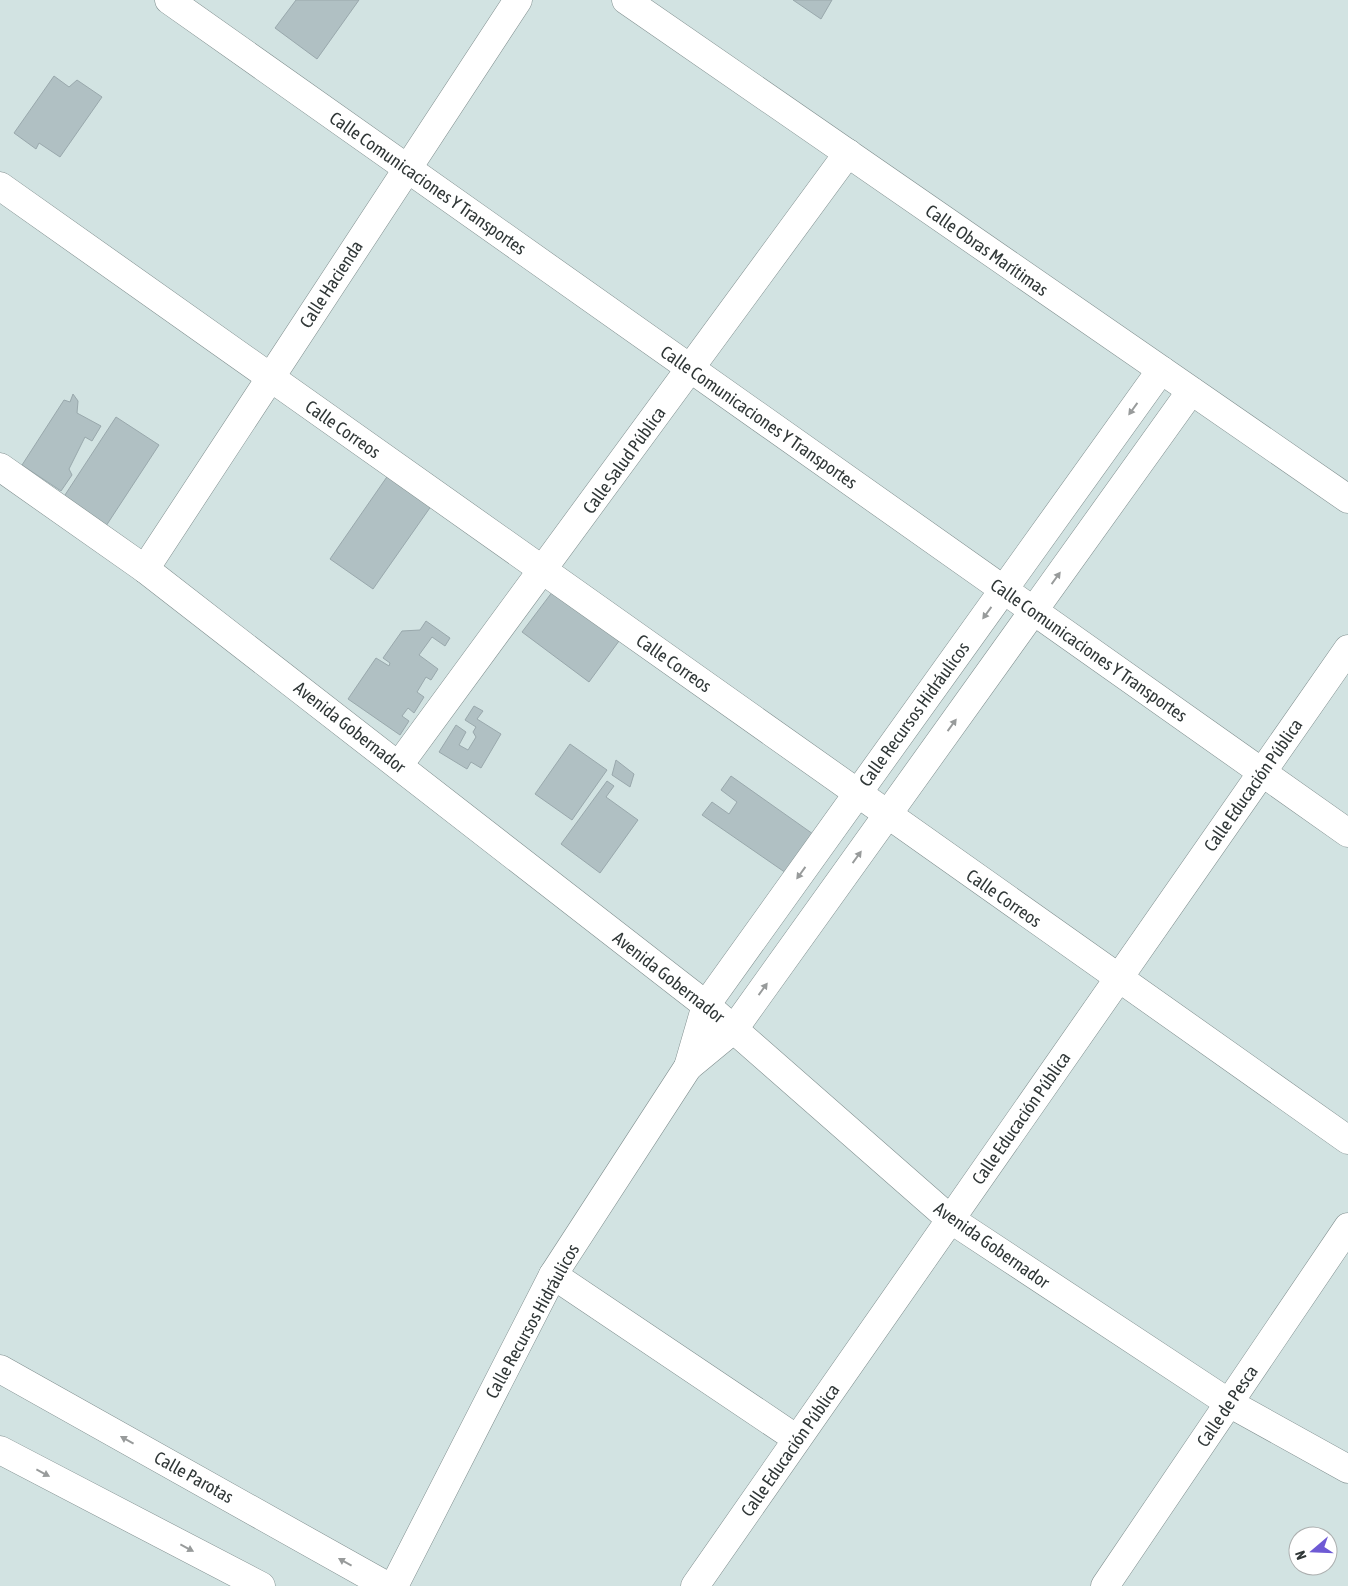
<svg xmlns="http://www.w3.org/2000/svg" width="1348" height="1586" viewBox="0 0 1348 1586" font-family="'Asap Condensed',sans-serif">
  <rect width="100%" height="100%" fill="#d2e3e2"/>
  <g fill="#b0c0c3" stroke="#99a8ac">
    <polygon points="296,0 359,0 317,59 275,28"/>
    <polygon points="793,0 832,0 821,19"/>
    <polygon points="54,76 69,87 77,80 102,97 60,157 39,143 36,149 14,133"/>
    <polygon points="73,394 78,401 77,413 101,426 92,441 85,437 69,469 72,475 61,491 22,465 64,400 70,402"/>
    <polygon points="116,417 159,445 106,526 63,498"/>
    <polygon points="391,471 434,502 373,589 330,559"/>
    <polygon points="553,591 619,641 589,682 522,632"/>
    <polygon points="426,621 450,638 445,646 432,637 419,655 438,669 431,680 426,677 417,692 424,697 414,713 408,708 402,716 409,721 400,735 348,699 376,658 389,666 390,663 383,658 402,631 420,630"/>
    <polygon points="474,706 483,711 477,719 501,734 481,768 471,762 467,769 439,752 456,725 466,732 459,745 468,750 476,737 473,732 476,727 465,720"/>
    <polygon points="570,744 607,770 572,820 535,794"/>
    <polygon points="616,760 634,774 630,787 612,775"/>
    <polygon points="731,776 813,834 786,873 702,815 712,802 729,814 737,802 721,790"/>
    <polygon points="607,781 614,786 606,797 638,820 600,873 561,844"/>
  </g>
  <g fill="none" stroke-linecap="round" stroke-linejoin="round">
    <g stroke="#808f8f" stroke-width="29">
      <g id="minor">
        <polyline points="169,0 1348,833"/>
        <polyline points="626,0 1348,499"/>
        <polyline points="0,186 1348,1140"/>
        <polyline points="0,467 145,569 706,1005 950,1219 1229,1403 1348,1469"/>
        <polyline points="145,569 518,0"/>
        <polyline points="399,765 848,153"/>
        <polyline points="688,1067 706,1005 1161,370"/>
        <polyline points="553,1275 797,1439"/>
        <polyline points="0,1369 387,1586"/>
        <polyline points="0,1450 261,1586"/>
        <polyline points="394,1586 553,1275 688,1067 734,1029 1191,391"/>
        <polyline points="695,1586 1348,649"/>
        <polyline points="1105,1586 1348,1227"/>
      </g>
    </g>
    <use href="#minor" stroke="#fff" stroke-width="28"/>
  </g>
  <defs><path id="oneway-solid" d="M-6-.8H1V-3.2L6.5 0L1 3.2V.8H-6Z" transform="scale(1.25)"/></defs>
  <g fill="#989b9b">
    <use href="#oneway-solid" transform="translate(1133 409) rotate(126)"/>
    <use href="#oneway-solid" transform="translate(1056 578) rotate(-54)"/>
    <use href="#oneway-solid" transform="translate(987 613) rotate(126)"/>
    <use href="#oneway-solid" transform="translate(952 725) rotate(-54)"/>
    <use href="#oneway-solid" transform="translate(857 857) rotate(-54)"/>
    <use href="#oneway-solid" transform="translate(801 873) rotate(126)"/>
    <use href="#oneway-solid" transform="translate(763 989) rotate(-54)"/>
    <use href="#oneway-solid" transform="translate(127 1440) rotate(-151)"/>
    <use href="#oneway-solid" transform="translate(43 1473) rotate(28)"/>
    <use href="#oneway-solid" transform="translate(187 1548) rotate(28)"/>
    <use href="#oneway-solid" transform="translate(345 1562) rotate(-151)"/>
  </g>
  <g text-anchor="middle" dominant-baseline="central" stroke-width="4.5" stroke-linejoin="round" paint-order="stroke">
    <g font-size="18" fill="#303737" stroke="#fff">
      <text transform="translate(428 183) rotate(35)">Calle Comunicaciones Y Transportes</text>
      <text transform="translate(987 250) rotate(35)">Calle Obras Marítimas</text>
      <text transform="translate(331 284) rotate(-57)">Calle Hacienda</text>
      <text transform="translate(759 417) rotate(35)">Calle Comunicaciones Y Transportes</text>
      <text transform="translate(343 429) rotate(35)">Calle Correos</text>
      <text transform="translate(624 460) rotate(-54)">Calle Salud Pública</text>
      <text transform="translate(1089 650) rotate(35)">Calle Comunicaciones Y Transportes</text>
      <text transform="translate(674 663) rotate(35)">Calle Correos</text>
      <text transform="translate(914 714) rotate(-54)">Calle Recursos Hidráulicos</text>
      <text transform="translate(350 727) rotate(38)">Avenida Gobernador</text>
      <text transform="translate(1253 785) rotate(-55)">Calle Educación Pública</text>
      <text transform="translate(1004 898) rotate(35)">Calle Correos</text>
      <text transform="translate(669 977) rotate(38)">Avenida Gobernador</text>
      <text transform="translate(1021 1118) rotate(-55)">Calle Educación Pública</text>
      <text transform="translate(992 1245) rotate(35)">Avenida Gobernador</text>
      <text transform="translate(532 1321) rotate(-61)">Calle Recursos Hidráulicos</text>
      <text transform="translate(1227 1406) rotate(-56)">Calle de Pesca</text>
      <text transform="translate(790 1450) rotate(-55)">Calle Educación Pública</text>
      <text transform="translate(194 1477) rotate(29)">Calle Parotas</text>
    </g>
  </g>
  <g transform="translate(1313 1551) rotate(251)"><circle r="24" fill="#ffffff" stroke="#acafaf"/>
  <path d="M0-4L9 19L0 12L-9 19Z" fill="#6e5ad4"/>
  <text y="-8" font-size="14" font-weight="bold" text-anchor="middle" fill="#303737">N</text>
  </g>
</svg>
